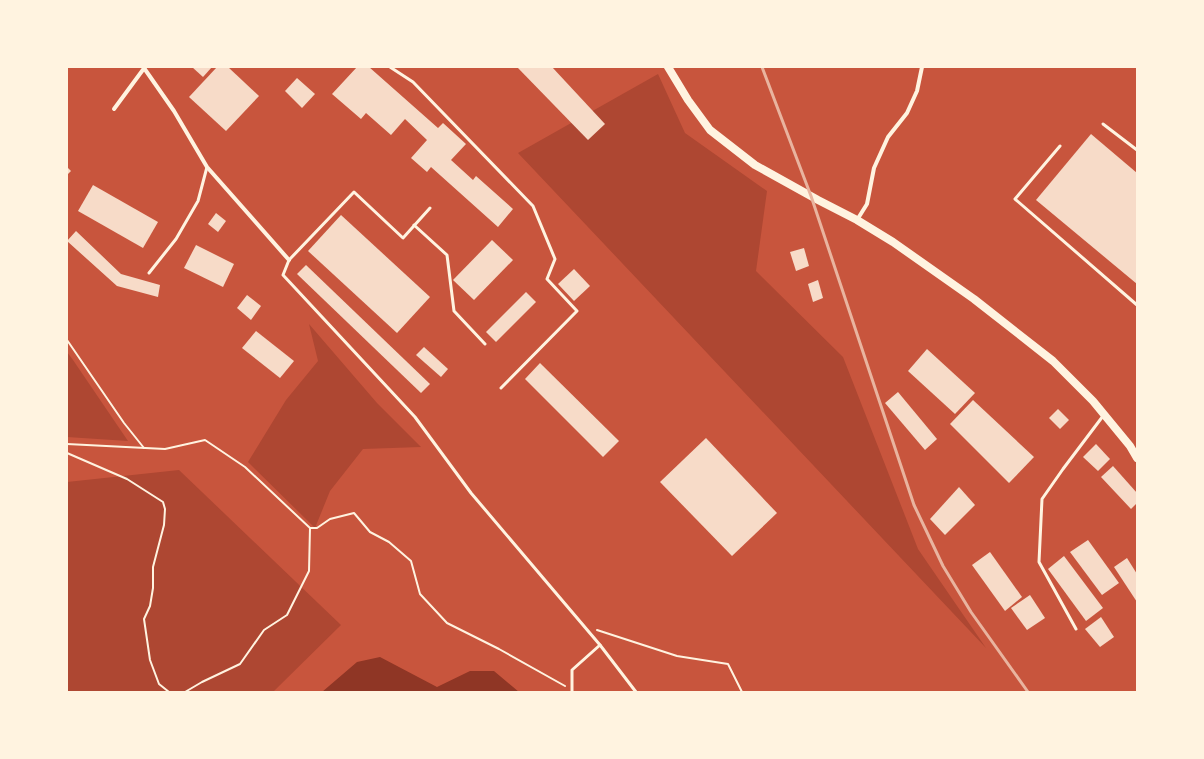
<svg xmlns="http://www.w3.org/2000/svg" width="1204" height="759" viewBox="0 0 1204 759" font-family="'Noto Sans',sans-serif">
  <rect width="100%" height="100%" fill="#c8553d"/>
  <g fill="#ae4732">
    <polygon points="658,74 685,133 767,191 756,271 843,357 918,549 986,648 518,153"/>
    <polygon points="309,324 377,403 421,447 363,449 330,491 315,528 248,462 286,400 318,361"/>
    <polygon points="67,352 73,360 128,441 67,437"/>
    <polygon points="179,470 341,625 273,692 67,692 67,482"/>
  </g>
  <polygon fill="#8f3625" points="380,657 437,687 470,671 494,671 519,692 322,692 357,662"/>
  <g fill="#f7dbc8">
    <polygon points="192,67 212,67 203,77"/>
    <polygon points="217,67 228,67 259,96 226,131 189,97"/>
    <polygon points="357,67 369,67 438,128 443,123 466,144 451,160 473,180 476,176 513,209 498,227 431,167 427,172 411,158 427,140 405,119 391,135 366,113 361,119 332,94"/>
    <polygon points="517,67 552,67 605,124 588,140"/>
    <polygon points="297,78 315,94 302,108 285,91"/>
    <polygon points="1091,134 1137,173 1137,284 1036,200"/>
    <polygon points="67,167 71,171 67,175"/>
    <polygon points="93,185 158,222 143,248 78,211"/>
    <polygon points="216,213 226,221 218,232 208,224"/>
    <polygon points="341,215 430,297 397,333 308,251"/>
    <polygon points="76,231 121,274 160,285 158,297 117,286 67,241"/>
    <polygon points="492,240 513,260 474,300 453,280"/>
    <polygon points="196,245 234,264 223,287 184,268"/>
    <polygon points="804,248 809,266 796,271 790,252"/>
    <polygon points="306,265 430,384 421,393 297,274"/>
    <polygon points="574,269 590,286 574,301 558,284"/>
    <polygon points="818,280 823,298 813,302 808,284"/>
    <polygon points="526,292 536,302 496,342 486,332"/>
    <polygon points="247,295 261,306 251,320 237,308"/>
    <polygon points="256,331 294,361 280,378 242,348"/>
    <polygon points="424,347 448,369 441,377 416,355"/>
    <polygon points="927,349 975,393 955,414 908,371"/>
    <polygon points="540,363 619,441 603,457 525,379"/>
    <polygon points="898,392 937,439 925,450 885,403"/>
    <polygon points="973,400 1034,457 1009,483 950,424"/>
    <polygon points="1058,409 1069,420 1060,429 1049,418"/>
    <polygon points="706,438 777,513 732,556 660,482"/>
    <polygon points="1096,444 1110,459 1098,471 1083,457"/>
    <polygon points="1113,466 1137,493 1137,503 1131,509 1101,477"/>
    <polygon points="959,487 975,505 945,535 930,519"/>
    <polygon points="1088,540 1119,583 1102,595 1070,552"/>
    <polygon points="990,552 1022,597 1005,611 972,565"/>
    <polygon points="1064,556 1103,608 1086,621 1048,569"/>
    <polygon points="1127,558 1137,574 1137,602 1114,567"/>
    <polygon points="1030,595 1045,618 1027,630 1011,608"/>
    <polygon points="1101,617 1114,637 1100,647 1085,629"/>
  </g>
  <g fill="none" stroke-linecap="round" stroke-linejoin="round">
    <g stroke="#fff3e0" stroke-width="2">
      <polyline points="67,340 124,423 144,448"/>
      <polyline points="67,444 165,449 205,440 245,467 310,528 309,571 287,615 264,630 240,664 202,682 185,692"/>
      <polyline points="67,453 127,479 163,502 165,509 164,525 153,567 153,588 150,606 144,619 150,660 159,684 169,692"/>
      <polyline points="310,528 317,528 330,519 354,513 370,532 389,542 411,561 420,594 447,623 499,649 565,686"/>
      <polyline points="597,630 677,656 728,664 742,692"/>
    </g>
    <g stroke="#fff3e0" stroke-width="3">
      <polyline points="390,67 413,82 533,206 555,259 547,279 577,311 501,388"/>
      <polyline points="1103,124 1137,150"/>
      <polyline points="1060,146 1015,199 1137,305"/>
      <polyline points="430,208 403,238 354,192 289,260 283,275 415,417 471,493 600,645 636,692"/>
      <polyline points="414,225 447,255 454,311 485,344"/>
      <polyline points="149,273 176,239 198,201 207,167"/>
      <polyline points="1076,629 1039,562 1042,499 1063,469 1103,416"/>
      <polyline points="572,692 572,670 600,645"/>
    </g>
    <g stroke="#fff3e0" stroke-width="4">
      <polyline points="144,68 174,111 207,167 289,260"/>
      <polyline points="114,109 145,67"/>
      <polyline points="857,220 867,204 874,168 888,137 907,113 917,91 922,67"/>
    </g>
    <polyline stroke="#fff3e0" stroke-width="8" points="668,67 688,100 710,130 755,165 818,200 857,220 893,242 974,299 1053,361 1093,401 1130,446 1137,458"/>
    <polyline stroke="#e9b49f" stroke-width="3" points="762,67 811,196 914,505 943,566 971,612 1028,692"/>
  </g>
  <rect width="1204" height="759" fill="none" stroke="#fff3e0" stroke-width="136"/>
</svg>
